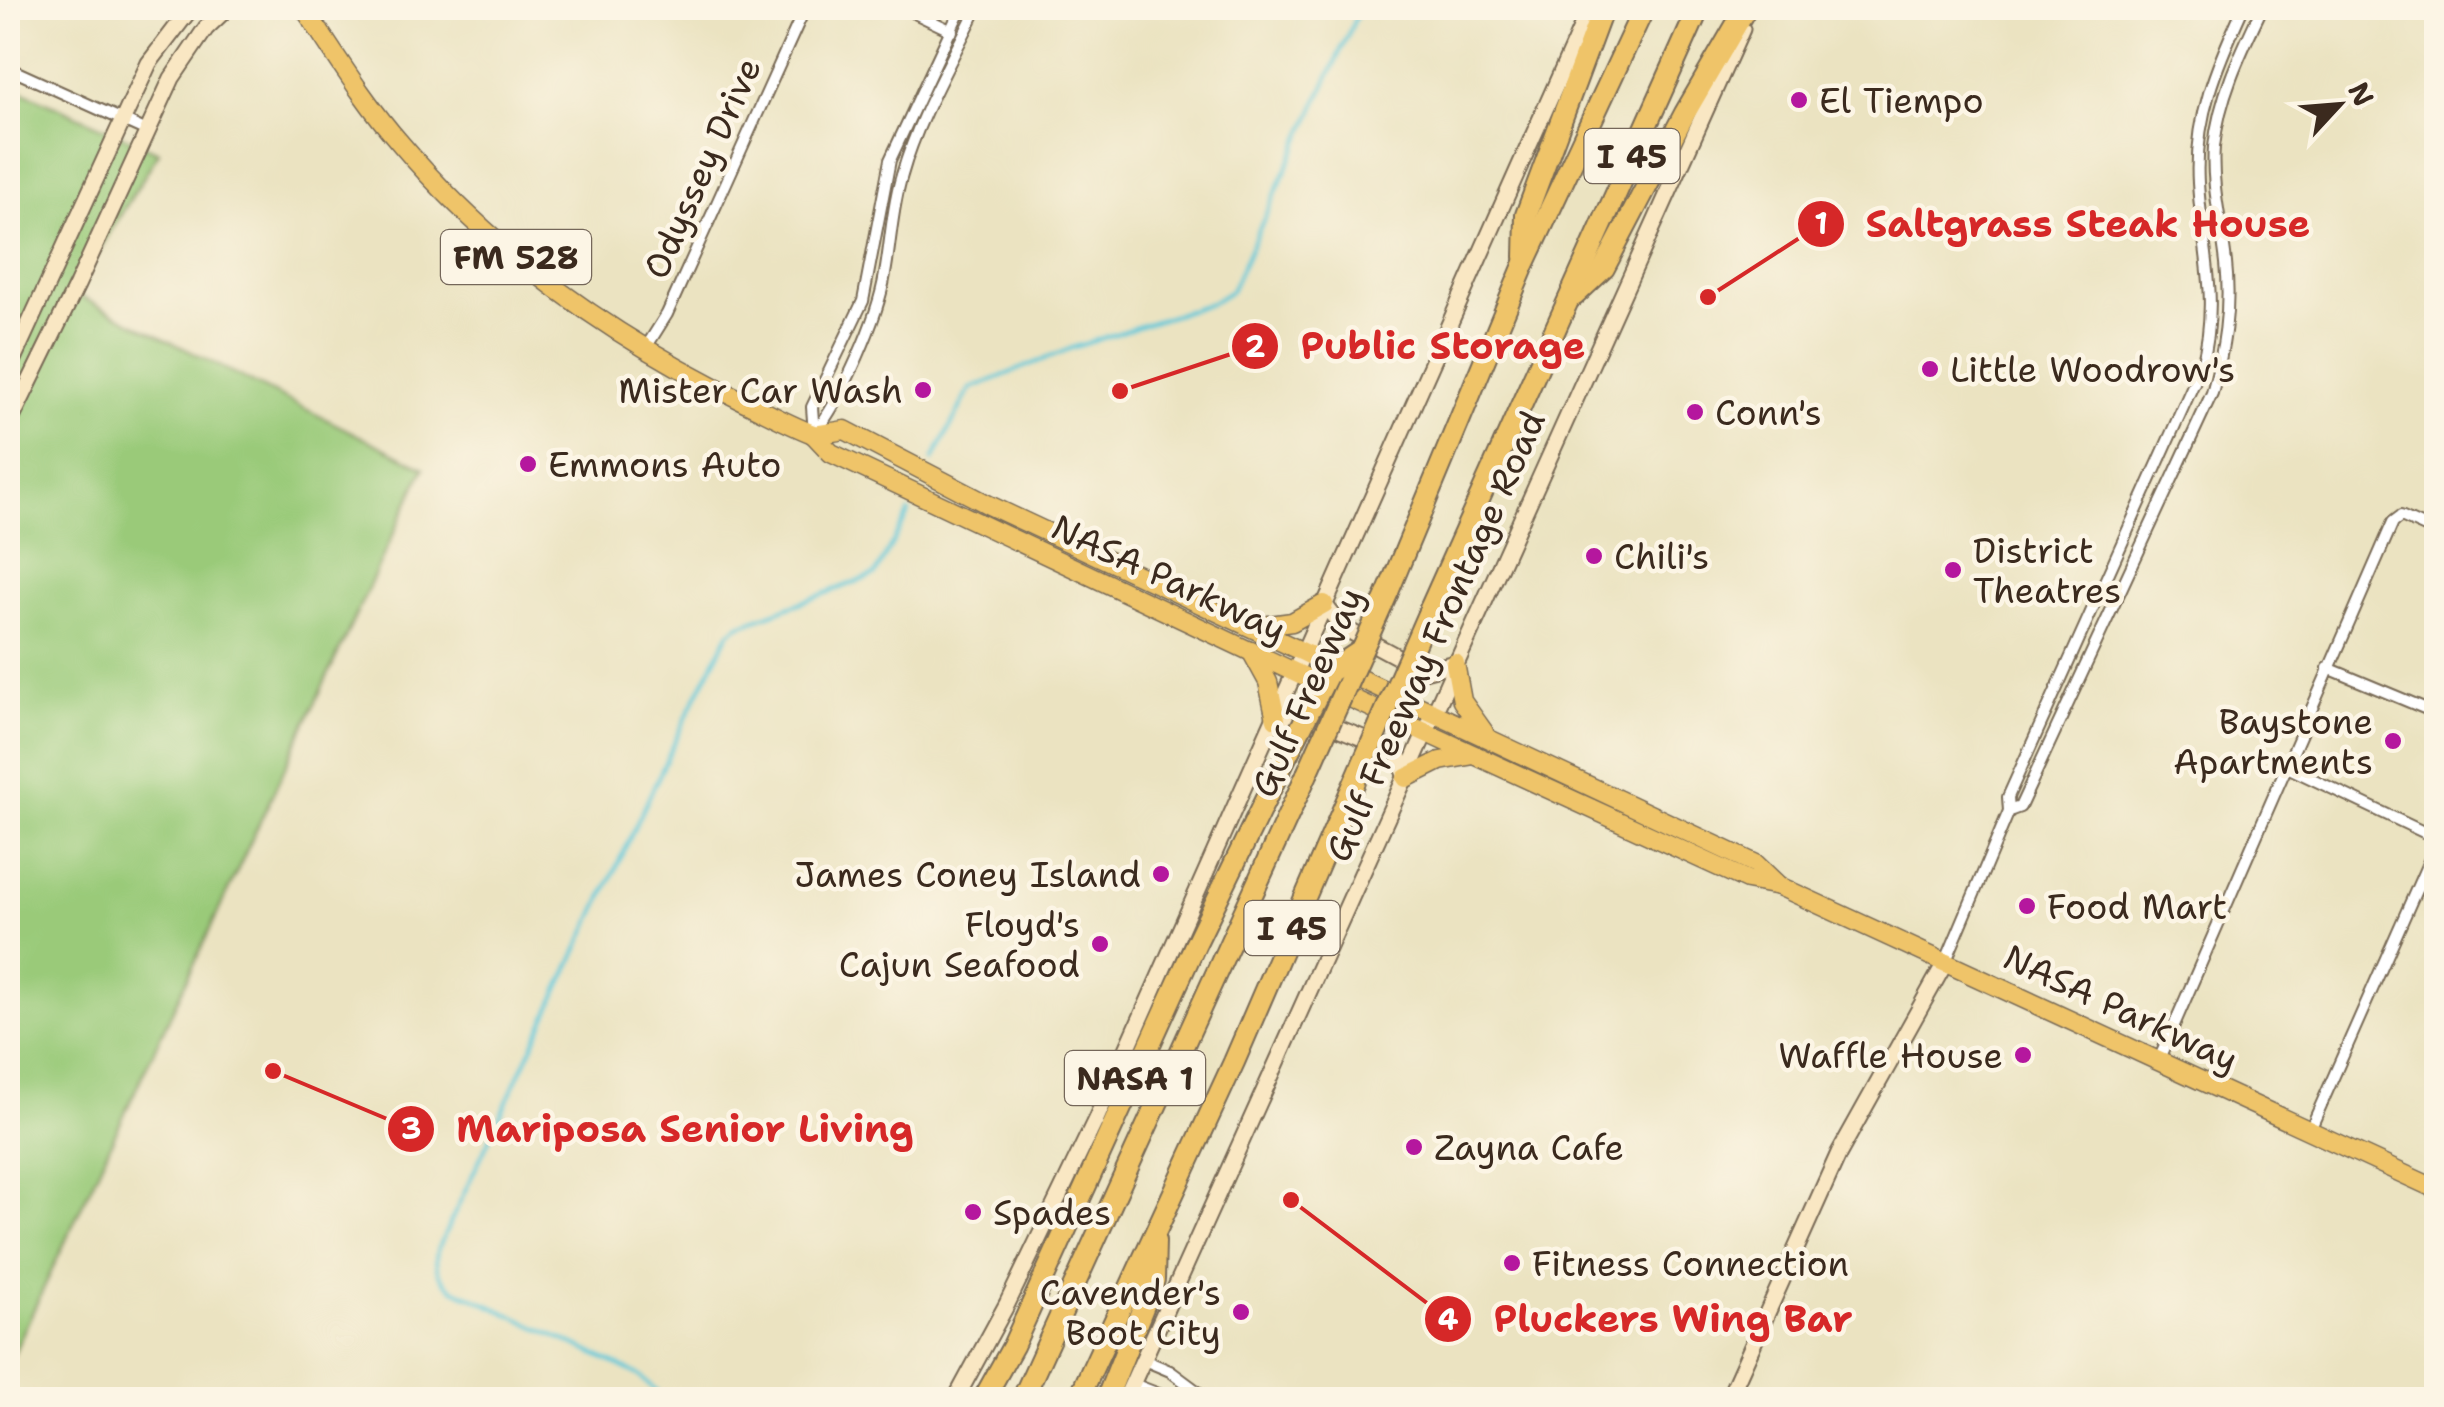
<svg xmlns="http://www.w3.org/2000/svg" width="2444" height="1407" viewBox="0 0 2444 1407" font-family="'Shantell Sans',sans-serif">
  <rect width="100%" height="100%" fill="#fcf5e5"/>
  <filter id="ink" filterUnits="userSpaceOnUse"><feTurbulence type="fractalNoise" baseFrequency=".01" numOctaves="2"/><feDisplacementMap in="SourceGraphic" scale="20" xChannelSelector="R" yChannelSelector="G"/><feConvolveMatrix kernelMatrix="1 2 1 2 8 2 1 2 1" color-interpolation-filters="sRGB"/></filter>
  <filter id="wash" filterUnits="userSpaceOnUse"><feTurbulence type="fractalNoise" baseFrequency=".0048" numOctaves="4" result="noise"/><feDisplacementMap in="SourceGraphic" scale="40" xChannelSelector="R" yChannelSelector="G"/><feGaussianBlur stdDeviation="2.25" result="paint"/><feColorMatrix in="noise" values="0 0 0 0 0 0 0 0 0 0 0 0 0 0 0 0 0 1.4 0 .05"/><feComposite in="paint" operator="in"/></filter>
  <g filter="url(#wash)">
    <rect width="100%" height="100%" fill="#ebe3c1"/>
    <polygon fill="#9aca79" stroke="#6a7a4c" stroke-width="2.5" points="8,85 159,152 73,293 424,468 8,1365"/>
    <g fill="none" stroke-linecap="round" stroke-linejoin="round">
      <g stroke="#5ec8d9" stroke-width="4">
        <polyline points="933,460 970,389 1072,348 1211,303 1231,291 1360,8"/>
        <path d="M 659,1400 L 657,1391 L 637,1374 L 452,1288 C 438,1277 434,1268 437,1251 L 691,707 L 729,633 L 737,626 L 875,575 L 909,512"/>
      </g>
    </g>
  </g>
  <g filter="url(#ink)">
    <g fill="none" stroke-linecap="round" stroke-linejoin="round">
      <g stroke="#796b57" stroke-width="14">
        <g id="street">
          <polyline points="904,8 952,31"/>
          <polyline points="8,68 147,131"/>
          <polyline points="645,349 667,314 805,8"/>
          <path d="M 814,434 C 842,399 878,318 885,274 C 891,241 892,207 902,175 C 918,118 951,62 977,8"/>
          <polyline points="814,434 812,407 863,301 890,160 961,8"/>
          <polyline points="2328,668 2436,713"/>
          <polyline points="2285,766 2436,838"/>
          <path d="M 2009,811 L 2020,807 L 2212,393 C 2224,350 2231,308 2226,263 C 2222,224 2211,187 2214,147 C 2219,97 2241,52 2262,8"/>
          <path d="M 1945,963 L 2009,811 L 2008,797 L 2202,365 C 2220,297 2202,249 2198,183 C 2194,118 2217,65 2243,8"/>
          <polyline points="2158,1062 2393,522 2401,516 2436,532"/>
          <polyline points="2310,1130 2436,845"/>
          <polyline points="1144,1360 1170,1371 1209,1400"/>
          <polyline points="1133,1384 1174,1400"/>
          <polyline points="2433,1400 2436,1392"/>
        </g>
      </g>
      <g stroke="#796b57" stroke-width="19">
        <g id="secondary">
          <polyline points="8,370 149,63 191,8"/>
          <polyline points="8,426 77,285 172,78 206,28 227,8"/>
          <polyline points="1324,604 1342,627 1424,671 1455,663"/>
          <polyline points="1276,719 1301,713 1397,752 1406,778"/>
          <polyline points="955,1400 1007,1304 1096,1119 1590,8"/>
          <polyline points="1125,1400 1742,29"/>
          <polyline points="1728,1400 1839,1153 1945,963"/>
        </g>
      </g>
      <g stroke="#796b57" stroke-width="21">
        <g id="primary">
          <path d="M 304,8 C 335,54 364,102 401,144 C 495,255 615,339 745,402 C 770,414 795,428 821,437"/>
          <polyline points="814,435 831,453 1296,673 1747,880 1779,886 2436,1189"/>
          <polyline points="814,435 845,430 989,505 1756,864 1779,886"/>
          <polyline points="1255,627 1292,622 1324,604"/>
          <polyline points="1251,651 1268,682 1276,719"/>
          <polyline points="1455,663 1462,701 1484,732"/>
          <polyline points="1406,778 1440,761 1474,755"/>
        </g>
      </g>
      <g stroke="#796b57" stroke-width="24">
        <g id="highway">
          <polyline points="1525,257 1526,215 1603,8"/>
          <polyline points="1574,296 1604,268 1685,113 1746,8"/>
          <polyline points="1388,592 1524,265 1644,8"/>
          <polyline points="1430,609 1699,8"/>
          <polyline points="983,1400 1013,1346 1195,945 1287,755"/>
          <polyline points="1022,1400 1307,774"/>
          <polyline points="1078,1400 1234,1062 1350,793"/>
          <polyline points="1106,1400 1154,1280 1155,1241"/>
        </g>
      </g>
      <use href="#street" stroke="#fff" stroke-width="10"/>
      <use href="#secondary" stroke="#f9e7c3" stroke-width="15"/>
      <use href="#primary" stroke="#efc469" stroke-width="18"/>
      <use href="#highway" stroke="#efc469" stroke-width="20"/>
      <g stroke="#796b57" stroke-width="24" stroke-linecap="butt">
        <g id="highway-bridge">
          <polyline points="1287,755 1329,672 1359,652"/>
          <polyline points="1307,774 1388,592"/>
          <polyline points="1350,793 1430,609"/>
        </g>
      </g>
      <use href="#highway-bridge" stroke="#efc469" stroke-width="20"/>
    </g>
  </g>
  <g fill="#b5179e" stroke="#fcf5e5" stroke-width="4">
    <circle cx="1799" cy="100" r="10"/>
    <circle cx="1930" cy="369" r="10"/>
    <circle cx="923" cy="390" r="10"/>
    <circle cx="1695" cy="412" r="10"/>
    <circle cx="528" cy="464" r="10"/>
    <circle cx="1594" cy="556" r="10"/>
    <circle cx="1953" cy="570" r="10"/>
    <circle cx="2393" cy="741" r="10"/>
    <circle cx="1161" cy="874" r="10"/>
    <circle cx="2027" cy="906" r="10"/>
    <circle cx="1100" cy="944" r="10"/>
    <circle cx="2023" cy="1055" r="10"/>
    <circle cx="1414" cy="1147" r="10"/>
    <circle cx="973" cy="1212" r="10"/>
    <circle cx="1512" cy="1263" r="10"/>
    <circle cx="1241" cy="1312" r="10"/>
  </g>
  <g text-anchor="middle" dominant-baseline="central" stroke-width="9" stroke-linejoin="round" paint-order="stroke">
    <g fill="#fcf5e5" stroke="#75675a" stroke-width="2.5">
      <rect x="1584.5" y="129" width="95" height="54" rx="8"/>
      <rect x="441" y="230" width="150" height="54" rx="8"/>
      <rect x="1244.5" y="901" width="95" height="54" rx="8"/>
      <rect x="1065" y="1051" width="140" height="54" rx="8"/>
    </g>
    <g font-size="32" font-weight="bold" fill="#3b2a1e">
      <text x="1632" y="156">I 45</text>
      <text x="516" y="257">FM 528</text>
      <text x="1292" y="928">I 45</text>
      <text x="1135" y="1078">NASA 1</text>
    </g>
    <g font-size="35" fill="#3b2a1e" stroke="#fcf5e5" text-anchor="start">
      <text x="1819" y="100">El Tiempo</text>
      <text x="1950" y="369">Little Woodrow's</text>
      <text x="903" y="390" text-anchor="end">Mister Car Wash</text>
      <text x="1715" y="412">Conn's</text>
      <text x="548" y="464">Emmons Auto</text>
      <text x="1973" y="550">District<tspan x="1973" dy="40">Theatres</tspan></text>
      <text x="1614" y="556">Chili's</text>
      <text x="2373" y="721" text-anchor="end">Baystone<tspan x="2373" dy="40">Apartments</tspan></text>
      <text x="1141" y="874" text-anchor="end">James Coney Island</text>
      <text x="2047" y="906">Food Mart</text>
      <text x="1080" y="924" text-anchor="end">Floyd's<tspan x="1080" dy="40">Cajun Seafood</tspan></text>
      <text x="2003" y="1055" text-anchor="end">Waffle House</text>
      <text x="1434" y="1147">Zayna Cafe</text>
      <text x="993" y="1212">Spades</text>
      <text x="1532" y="1263">Fitness Connection</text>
      <text x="1221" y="1292" text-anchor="end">Cavender's<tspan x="1221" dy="40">Boot City</tspan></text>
    </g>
    <g font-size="35" fill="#3b2a1e" stroke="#fcf5e5">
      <text transform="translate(702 168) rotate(-66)">Odyssey Drive</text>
      <text transform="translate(1169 578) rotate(25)">NASA Parkway</text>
      <text transform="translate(1435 636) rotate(-66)">Gulf Freeway Frontage Road</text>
      <text transform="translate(1307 692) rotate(-66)">Gulf Freeway</text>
      <text transform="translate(2121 1008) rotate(25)">NASA Parkway</text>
    </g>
  </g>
  <path fill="none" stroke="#d62828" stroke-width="4" d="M1708 297L1821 224M1120 391L1255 346M273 1071L411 1129M1291 1200L1448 1319"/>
  <g fill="#d62828" stroke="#fcf5e5" stroke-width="4">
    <circle cx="1708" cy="297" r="10"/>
    <circle cx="1120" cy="391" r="10"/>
    <circle cx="273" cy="1071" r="10"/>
    <circle cx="1291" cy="1200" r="10"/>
    <circle cx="1821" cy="224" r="25"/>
    <circle cx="1255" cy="346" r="25"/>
    <circle cx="411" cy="1129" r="25"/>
    <circle cx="1448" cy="1319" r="25"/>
  </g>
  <g font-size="30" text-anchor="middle" font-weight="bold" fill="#fff">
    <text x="1821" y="234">1</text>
    <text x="1255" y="357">2</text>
    <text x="411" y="1139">3</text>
    <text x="1448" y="1330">4</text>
  </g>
  <g font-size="38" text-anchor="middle" font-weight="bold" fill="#d62828" stroke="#fcf5e5" stroke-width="9" stroke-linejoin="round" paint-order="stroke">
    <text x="2088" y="237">Saltgrass Steak House</text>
    <text x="1443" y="359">Public Storage</text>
    <text x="685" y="1142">Mariposa Senior Living</text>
    <text x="1673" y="1332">Pluckers Wing Bar</text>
  </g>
  <rect width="2444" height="1407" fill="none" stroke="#fcf5e5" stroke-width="40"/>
  <g transform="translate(2339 105) rotate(64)" stroke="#fcf5e5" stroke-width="8" paint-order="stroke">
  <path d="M0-8L18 38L0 25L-18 38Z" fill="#3b2a1e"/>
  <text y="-15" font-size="28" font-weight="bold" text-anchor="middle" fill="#3b2a1e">N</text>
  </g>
</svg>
